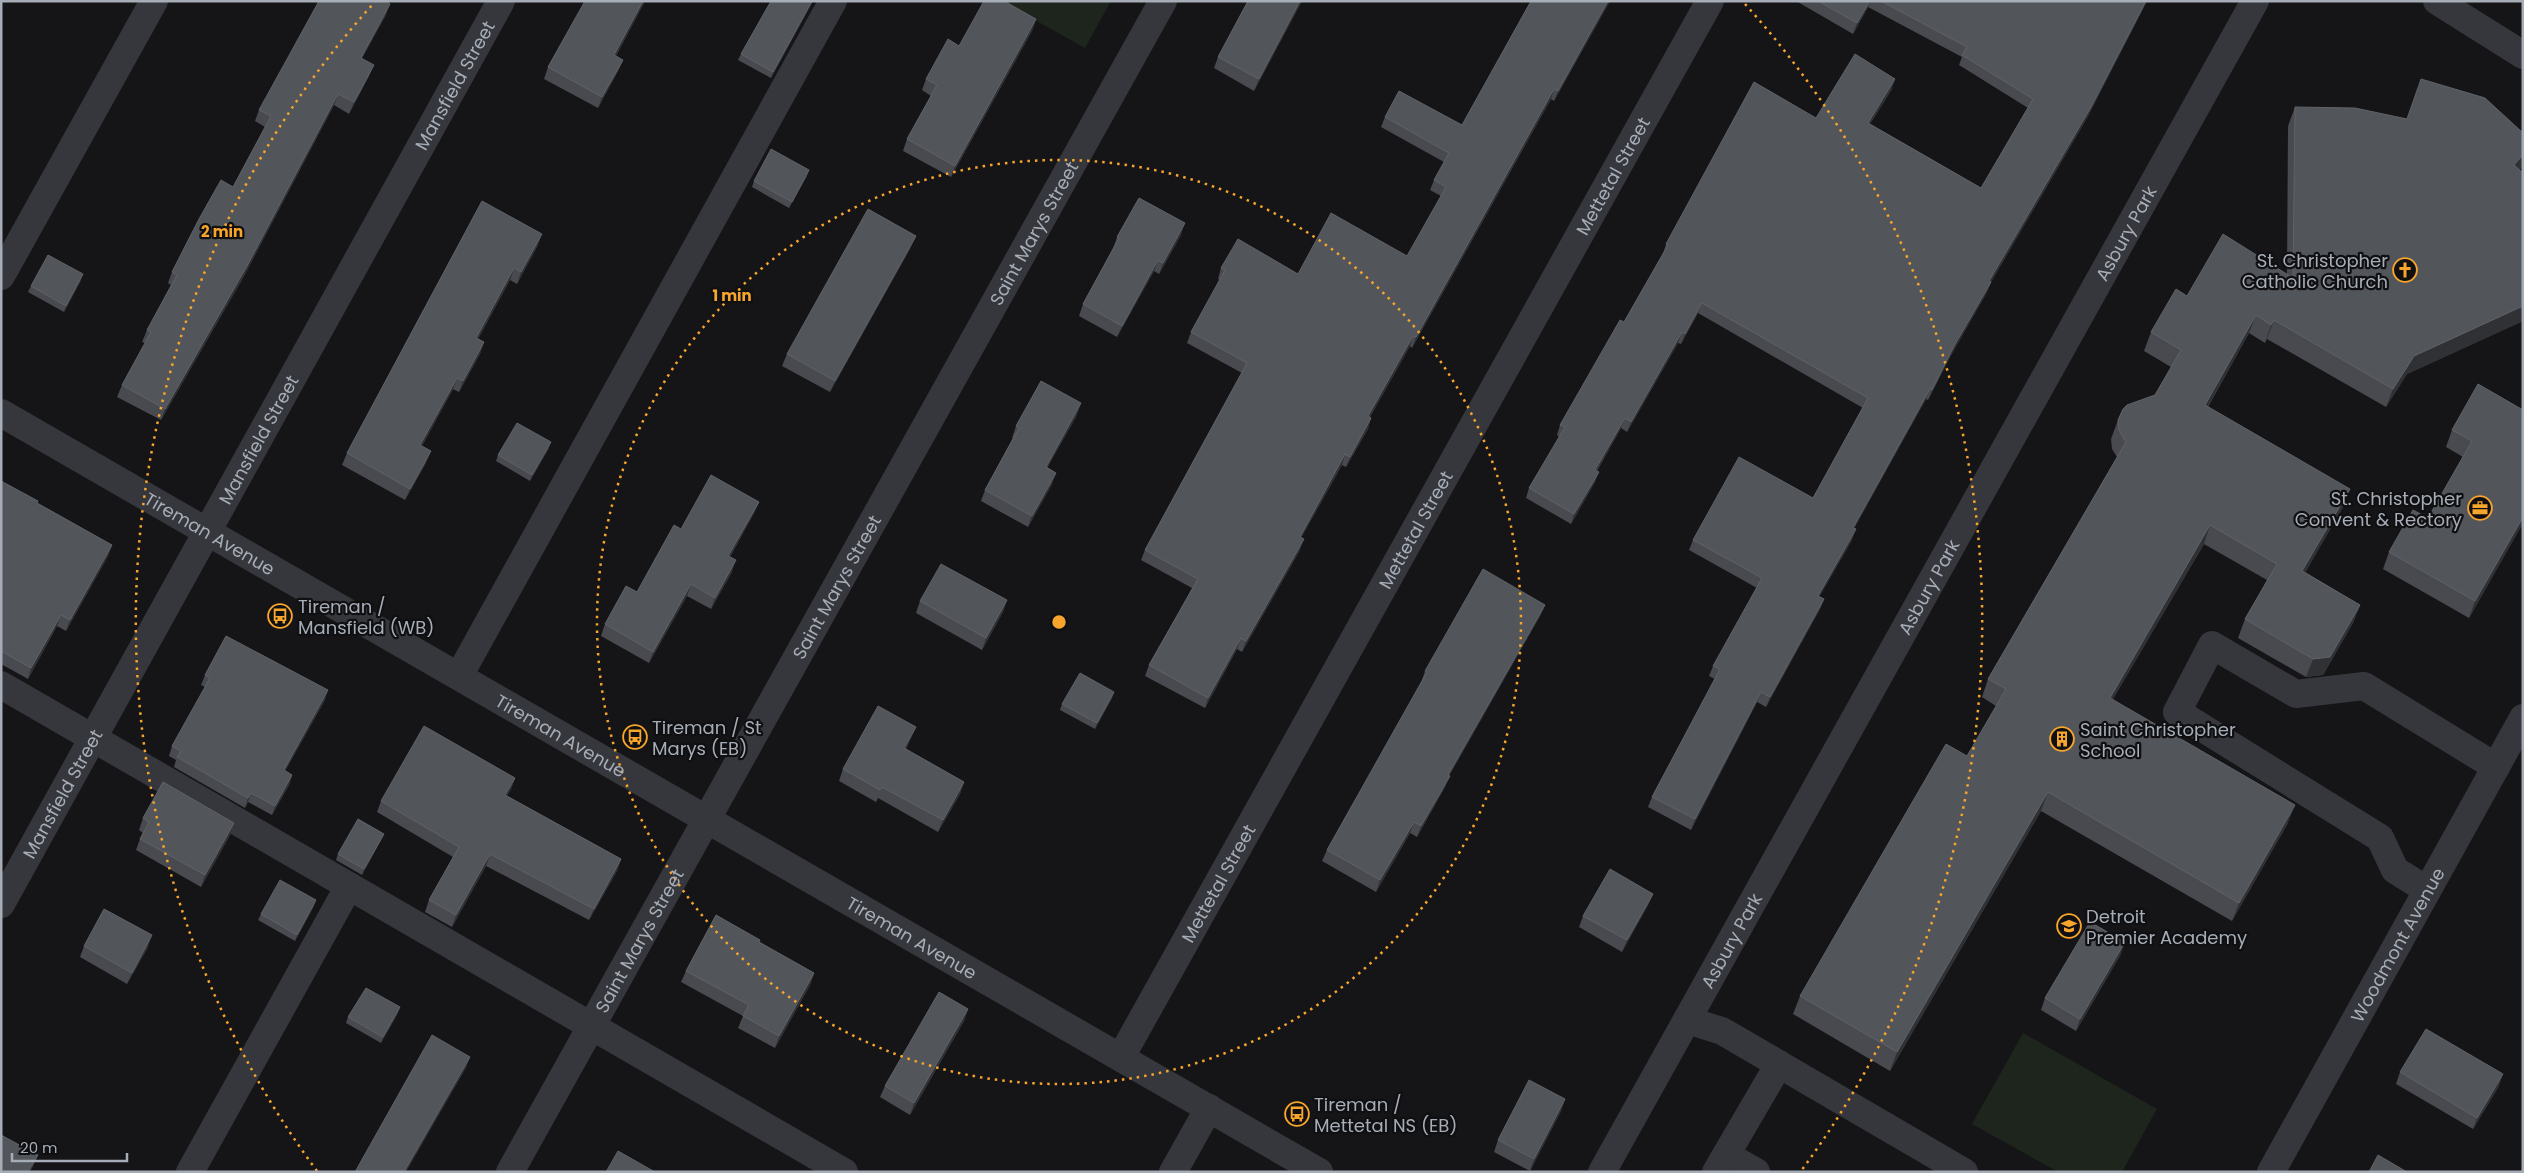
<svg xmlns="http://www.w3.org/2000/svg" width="2524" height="1173" viewBox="0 0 2524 1173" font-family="Poppins,sans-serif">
  <rect width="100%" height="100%" fill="#151517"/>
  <g fill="#1d251d">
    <polygon points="1001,1 1111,1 1085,48"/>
    <polygon points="2023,1033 2157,1109 2122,1172 2058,1172 1972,1124"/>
  </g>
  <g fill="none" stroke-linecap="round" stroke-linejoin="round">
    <g stroke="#36373c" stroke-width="28">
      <polyline points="2437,1 2523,55"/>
      <polyline points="1,276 154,1"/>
      <path id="s1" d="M 1,413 L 1319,1172"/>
      <polyline points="459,676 833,1"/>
      <polyline points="1,685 844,1172"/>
      <polyline points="2427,890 2395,870 2380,838 2177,712 2212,645 2296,694 2364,686 2496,767"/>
      <path id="s2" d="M 1,904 L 501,1"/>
      <polyline points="1687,1020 1722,1031 1964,1172"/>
      <path id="s3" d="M 1121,1057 L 1710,1"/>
      <polyline points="1726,1155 1756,1172"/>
      <polyline points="190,1172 349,886"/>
      <path id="s4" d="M 510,1172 L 1163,1"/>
      <polyline points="1173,1172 1209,1108"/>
      <path id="s5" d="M 1602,1172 L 2255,1"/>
      <polyline points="1716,1172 1779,1064"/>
      <path id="s6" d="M 2271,1172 L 2523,718"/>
    </g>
  </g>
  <g fill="#484a4f">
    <polygon points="585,1 645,1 616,56 623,60 618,71 598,108 544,79 548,67"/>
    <polygon points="771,1 813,1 771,78 738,60 741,54"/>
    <polygon points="1248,1 1302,1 1254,91 1214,68 1218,57"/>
    <polygon points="1531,1 1610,1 1554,101 1551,99 1412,348 1410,346 1370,417 1371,418 1368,429 1346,467 1342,465 1301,538 1300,550 1242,652 1237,649 1205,708 1145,676 1149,665 1192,588 1141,560 1145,550 1242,373 1187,343 1191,332 1220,280 1218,279 1221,268 1298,274 1407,256 1441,196 1430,190 1434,180 1444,162 1381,127 1385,117 1462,125"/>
    <polygon points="1796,1 2147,1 2087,118 1991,282 1987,292 1950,357 1928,400 1926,399 1854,528 1852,540 1819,597 1824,599 1820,609 1788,667 1766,707 1757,702 1691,830 1648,807 1652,797 1715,679 1709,676 1713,666 1757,588 1689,550 1693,540 1813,498 1863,408 1698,313 1681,344 1678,343 1627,432 1621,428 1597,471 1595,482 1571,524 1526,498 1529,488 1559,437 1557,435 1560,425 1624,322 1663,254 1666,244 1816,118 1892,89 1870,124 1981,188 2028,108 1959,65 1962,57 1868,7 1853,34"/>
    <polygon points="386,15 362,58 369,76 349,114 334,105 243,278 161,420 117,397 122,385 145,343 142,342 147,330 171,285 168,283 172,272 233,187 265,127 255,121 259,110"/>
    <polygon points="1036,19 1032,31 951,177 903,151 907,139 931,96 922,90 926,79 959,46"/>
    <polygon points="2295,107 2523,166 2519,170 2523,173 2523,321 2407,374 2386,407 2267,339 2265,343 2249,333 2208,407 2343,507 2305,572 2360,605 2353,623 2323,675 2306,677 2238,638 2245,619 2267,580 2204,544 2113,699 2288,823 2232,921 2041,811 1890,1071 1793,1014 1800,996 1967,756 1996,706 1982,697 1988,679 2117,457 2112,449 2111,439 2118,420 2155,395 2171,367 2144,351 2151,332 2187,296 2287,274 2288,126"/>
    <polygon points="807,176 789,208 752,187 754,181"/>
    <polygon points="482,201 538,245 517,284 510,280 478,339 484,342 480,354 459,392 453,389 422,446 426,463 405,500 342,465 347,453"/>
    <polygon points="1181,235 1159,274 1154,271 1117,337 1079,316 1083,304 1113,249 1117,237"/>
    <polygon points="911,247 830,392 782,366 787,354"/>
    <polygon points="81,280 64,312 28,292 31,286"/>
    <polygon points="2523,410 2523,523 2469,618 2383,569 2389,552 2428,518 2463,457 2446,447 2452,430"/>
    <polygon points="1077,415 1047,468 1052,484 1028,527 981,501 985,490 1013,438 1012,438 1016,426"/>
    <polygon points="549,448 530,481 496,461 498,455"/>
    <polygon points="1,481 37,503 112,545 108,556 66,631 57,626 28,679 1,664"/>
    <polygon points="759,502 754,513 730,557 732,572 711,609 687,596 649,663 601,636 605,624 637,592 681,529"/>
    <polygon points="1007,600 1003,612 982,650 916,613 920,601"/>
    <polygon points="1545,605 1540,616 1449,776 1445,787 1417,837 1410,833 1376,892 1322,861 1327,850 1421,683 1425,671"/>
    <polygon points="205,675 325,700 285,771 292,775 289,785 272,815 248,802 245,808 174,767 176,760 169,756 172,746 205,687 201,685"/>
    <polygon points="1114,692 1112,698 1095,729 1060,710 1062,704"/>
    <polygon points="916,727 906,749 964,782 960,794 938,832 878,798 876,802 839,781 843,769"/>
    <polygon points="515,778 511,789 507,796 621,859 617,871 589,920 486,866 452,927 425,912 429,900 453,857 377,812 381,801"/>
    <polygon points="143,818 234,823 230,835 201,887 136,850 140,839 143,833 139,830"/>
    <polygon points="384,834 381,840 362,875 336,860 338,854"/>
    <polygon points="1653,894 1648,905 1622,952 1579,927 1583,916"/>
    <polygon points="314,906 295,941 258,920 261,914"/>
    <polygon points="759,942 814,973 810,985 775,1048 738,1028 743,1016 681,982 686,971"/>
    <polygon points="84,946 148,947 127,984 80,957"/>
    <polygon points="2121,954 2076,1031 2041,1010 2045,998"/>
    <polygon points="968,1009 964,1021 910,1115 880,1097 885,1086"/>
    <polygon points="398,1013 381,1043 346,1023 348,1017"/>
    <polygon points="2400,1072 2499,1086 2473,1129 2396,1084"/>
    <polygon points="1565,1099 1561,1111 1530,1171 1494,1152 1498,1140"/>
  </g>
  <g fill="#2f3134">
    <polygon points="643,1 645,1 610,67 614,55"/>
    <polygon points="812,1 811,5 771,78 773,72"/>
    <polygon points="1300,1 1302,1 1254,91 1259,79"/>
    <polygon points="1608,1 1610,1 1554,101 1558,91"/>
    <polygon points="1870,1 1871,1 1868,7 1853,34 1857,23"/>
    <polygon points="2146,1 2147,1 2087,118 1991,282 1987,292 1950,357 1928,400 1932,390 1954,346 1989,281"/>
    <polygon points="390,4 386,15 356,69 361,58"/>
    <polygon points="1036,19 1032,31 951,177 955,166"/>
    <polygon points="623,60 618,71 598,108 602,97"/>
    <polygon points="374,65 369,76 349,114 354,102"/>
    <polygon points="1895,79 1892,89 1864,133 1868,123"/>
    <polygon points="1554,89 1551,99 1412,348 1416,337"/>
    <polygon points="338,94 334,105 243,278 161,420 165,409"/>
    <polygon points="2523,155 2523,166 2507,183 2514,165"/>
    <polygon points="809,170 807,176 789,208 792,202"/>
    <polygon points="1185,223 1181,235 1159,274 1163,263"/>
    <polygon points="542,234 538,245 517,284 521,272"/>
    <polygon points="916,236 911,247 830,392 835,381"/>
    <polygon points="1158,260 1154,271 1117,337 1122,326"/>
    <polygon points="514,268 510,280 472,349 476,338"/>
    <polygon points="83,274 81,280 64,312 66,306"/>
    <polygon points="1702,303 1698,313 1681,344 1685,334"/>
    <polygon points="2523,306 2523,321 2407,374 2386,407 2393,389 2414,356"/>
    <polygon points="2256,315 2249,333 2198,424 2205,405"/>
    <polygon points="2274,320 2267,339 2265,343 2271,325"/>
    <polygon points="1682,332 1678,343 1627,432 1631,422"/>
    <polygon points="1413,336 1410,346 1364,427 1368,416"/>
    <polygon points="484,342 480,354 459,392 463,381"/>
    <polygon points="457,378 453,389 416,457 420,445"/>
    <polygon points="1930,389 1926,399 1849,538 1853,528"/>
    <polygon points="1081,403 1077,415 1041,478 1046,467"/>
    <polygon points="1371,418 1368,429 1346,467 1350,457"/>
    <polygon points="1625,418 1621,428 1591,480 1595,470"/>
    <polygon points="551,442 549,448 530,481 532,475"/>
    <polygon points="431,451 426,463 405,500 410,489"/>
    <polygon points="1345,454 1342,465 1296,547 1300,537"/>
    <polygon points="1599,472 1595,482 1571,524 1574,514"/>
    <polygon points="1056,473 1052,484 1028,527 1032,516"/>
    <polygon points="2350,489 2343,507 2296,589 2302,571"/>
    <polygon points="759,502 754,513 724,567 728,556"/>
    <polygon points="2523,517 2523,523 2469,618 2475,601"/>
    <polygon points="2210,525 2204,544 2103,716 2110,698"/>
    <polygon points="1856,529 1852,540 1814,606 1818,596"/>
    <polygon points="1304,539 1300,550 1242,652 1246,641"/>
    <polygon points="112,545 108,556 66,631 70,620"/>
    <polygon points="736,560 732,572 711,609 715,598"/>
    <polygon points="691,584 687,596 649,663 653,652"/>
    <polygon points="1824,599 1820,609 1766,707 1770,697"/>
    <polygon points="1007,600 1003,612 982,650 986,638"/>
    <polygon points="1545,605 1540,616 1449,776 1445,787 1417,837 1421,826 1448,775"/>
    <polygon points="2360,605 2353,623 2323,675 2306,677 2313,659"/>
    <polygon points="61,615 57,626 28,679 31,668"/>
    <polygon points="1241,638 1237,649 1205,708 1208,698"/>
    <polygon points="328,690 325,700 280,780 284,770"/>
    <polygon points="1114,692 1112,698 1095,729 1097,723"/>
    <polygon points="1761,692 1757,702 1691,830 1695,819"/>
    <polygon points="916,727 911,738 900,759 904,748"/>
    <polygon points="292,775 289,785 272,815 275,806"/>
    <polygon points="515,778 511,789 501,806 505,795"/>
    <polygon points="964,782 960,794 938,832 943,820"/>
    <polygon points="2048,792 2041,811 1890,1071 1897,1052"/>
    <polygon points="251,793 248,802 245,808 248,798"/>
    <polygon points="2295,805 2288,823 2232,921 2239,903"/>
    <polygon points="1414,822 1410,833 1376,892 1380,880"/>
    <polygon points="234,823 230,835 201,887 205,875"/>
    <polygon points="384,834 381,840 362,875 364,869"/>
    <polygon points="490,854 486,866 452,927 456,915"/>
    <polygon points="621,859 617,871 589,920 594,909"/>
    <polygon points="1653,894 1648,905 1622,952 1627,940"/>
    <polygon points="316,900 314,906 295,941 297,935"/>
    <polygon points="152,935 148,947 127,984 132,973"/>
    <polygon points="2125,942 2121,954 2076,1031 2080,1019"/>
    <polygon points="814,973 810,985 775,1048 779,1036"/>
    <polygon points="400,1007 398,1013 381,1043 383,1037"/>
    <polygon points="968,1009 964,1021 910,1115 914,1103"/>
    <polygon points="470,1057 466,1068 406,1172 404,1172"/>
    <polygon points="2503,1074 2499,1086 2473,1129 2477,1118"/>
    <polygon points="1565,1099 1561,1111 1530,1171 1534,1159"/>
    <polygon points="38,1155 33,1167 30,1172 28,1172"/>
  </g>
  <g fill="#52555a" stroke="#5f6369">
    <polygon points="319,1 386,1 390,4 361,58 374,65 354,102 338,94 247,266 165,409 122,385 151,332 147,330 177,275 172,272 199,219 221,180 233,187 271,116 259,110"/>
    <polygon points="585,1 643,1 614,55 623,60 602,97 548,67"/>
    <polygon points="771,1 812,1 773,72 741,54"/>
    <polygon points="984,1 1004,1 1036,19 955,166 907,139 937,85 926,79 948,39 959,46"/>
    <polygon points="1248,1 1300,1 1259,79 1218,57"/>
    <polygon points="1531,1 1608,1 1558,91 1554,89 1416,337 1413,336 1368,416 1371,418 1350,457 1345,454 1300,537 1304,539 1246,641 1241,638 1208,698 1149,665 1198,579 1145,550 1247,363 1191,332 1225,270 1221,268 1238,239 1298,274 1331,213 1407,256 1446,187 1434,180 1449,153 1385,117 1399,91 1462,125"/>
    <polygon points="1818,1 1870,1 1857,23"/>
    <polygon points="1881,1 2146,1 2091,107 1989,281 1991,282 1954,346 1932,390 1930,389 1853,528 1856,529 1818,596 1824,599 1792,657 1770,697 1761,692 1695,819 1652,797 1720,669 1713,666 1762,578 1693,540 1739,457 1813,498 1868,398 1702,303 1685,334 1682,332 1631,422 1625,418 1595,470 1599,472 1574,514 1529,488 1565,427 1560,425 1620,320 1624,322 1668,245 1666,244 1754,82 1816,118 1855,54 1895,79 1868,123 1981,188 2033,99 1962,55 1967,47"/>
    <polygon points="2421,79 2485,98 2523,133 2523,155 2514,165 2523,173 2523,306 2414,356 2393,389 2274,320 2271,325 2256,315 2205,405 2350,489 2302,571 2360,605 2330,657 2313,659 2245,619 2277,564 2210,525 2110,698 2295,805 2239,903 2048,792 1897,1052 1800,996 1946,744 1967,756 2006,689 1988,679 2126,442 2119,430 2118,420 2123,409 2127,405 2155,395 2181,350 2151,332 2176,289 2187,296 2223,234 2293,278 2295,107 2355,108 2407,119"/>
    <polygon points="771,149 809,170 792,202 754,181"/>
    <polygon points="1139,198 1185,223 1163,263 1158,260 1122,326 1083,304 1119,238 1117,237"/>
    <polygon points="482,201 542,234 521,272 514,268 476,338 484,342 463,381 457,378 420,445 431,451 410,489 347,453"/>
    <polygon points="868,209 916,236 835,381 787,354"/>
    <polygon points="48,255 83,274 66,306 31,286"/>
    <polygon points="1041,381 1081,403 1046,467 1056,473 1032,516 985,490 1019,428 1016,426"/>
    <polygon points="2478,384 2523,410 2523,517 2475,601 2389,552 2413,510 2428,518 2472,441 2452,430"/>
    <polygon points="517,423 551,442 532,475 498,455"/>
    <polygon points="711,475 759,502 728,556 736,560 715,598 691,584 653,652 605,624 626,586 637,592 674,525 681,529"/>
    <polygon points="1,481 38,501 37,503 112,545 70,620 61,615 31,668 1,651"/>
    <polygon points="941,564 1007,600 986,638 920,601"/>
    <polygon points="1483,569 1545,605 1448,775 1450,776 1421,826 1414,822 1380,880 1327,850 1427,672 1425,671"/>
    <polygon points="226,636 328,690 284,770 292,775 275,806 251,793 248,798 177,757 181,751 172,746 210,678 205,675"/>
    <polygon points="1080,673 1114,692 1097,723 1062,704"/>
    <polygon points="878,706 916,727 904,748 964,782 943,820 882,787 880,790 843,769"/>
    <polygon points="424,726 515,778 505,795 621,859 594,909 490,854 456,915 429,900 459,847 381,801"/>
    <polygon points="163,782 234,823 205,875 140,839 149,822 143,818"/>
    <polygon points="358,819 384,834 364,869 338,854"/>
    <polygon points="1610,869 1653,894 1627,940 1583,916"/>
    <polygon points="280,880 316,900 297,935 261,914"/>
    <polygon points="104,909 152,935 132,973 84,946"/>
    <polygon points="716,915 760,940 759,942 814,973 779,1036 743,1016 749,1005 686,971"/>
    <polygon points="2090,922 2125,942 2080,1019 2045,998"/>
    <polygon points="366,988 400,1007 383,1037 348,1017"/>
    <polygon points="939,992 968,1009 914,1103 885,1086"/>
    <polygon points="2426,1029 2503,1074 2477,1118 2400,1072"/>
    <polygon points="432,1035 470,1057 404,1172 355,1172"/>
    <polygon points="1529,1080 1565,1099 1534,1159 1498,1140"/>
    <polygon points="1,1135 38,1155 28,1172 1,1172"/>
    <polygon points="618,1151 655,1172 606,1172"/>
    <polygon points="2378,1155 2407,1172 2369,1172"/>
  </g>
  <g fill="none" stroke="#f7a52c" stroke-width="2.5" stroke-dasharray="2.5 5">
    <circle cx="1059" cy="622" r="462"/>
    <path d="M317 1171A923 923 0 0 1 373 4M1745 4A923 923 0 0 1 1801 1171"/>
  </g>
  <defs>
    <g id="church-ring" transform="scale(1.25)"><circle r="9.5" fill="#101012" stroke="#f7a52c" stroke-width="1.5"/><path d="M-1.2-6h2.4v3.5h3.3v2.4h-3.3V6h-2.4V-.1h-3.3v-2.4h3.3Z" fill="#f7a52c"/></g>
    <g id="office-ring" transform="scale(1.25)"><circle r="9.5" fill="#101012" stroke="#f7a52c" stroke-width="1.5"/><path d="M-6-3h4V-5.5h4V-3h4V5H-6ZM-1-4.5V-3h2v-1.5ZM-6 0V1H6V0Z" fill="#f7a52c"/></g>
    <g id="bus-ring" transform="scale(1.25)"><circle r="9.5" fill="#101012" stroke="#f7a52c" stroke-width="1.5"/><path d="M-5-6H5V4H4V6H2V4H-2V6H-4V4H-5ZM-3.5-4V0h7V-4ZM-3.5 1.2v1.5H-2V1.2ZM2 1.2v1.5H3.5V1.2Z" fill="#f7a52c"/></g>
    <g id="building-ring" transform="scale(1.25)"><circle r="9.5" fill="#101012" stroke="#f7a52c" stroke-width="1.5"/><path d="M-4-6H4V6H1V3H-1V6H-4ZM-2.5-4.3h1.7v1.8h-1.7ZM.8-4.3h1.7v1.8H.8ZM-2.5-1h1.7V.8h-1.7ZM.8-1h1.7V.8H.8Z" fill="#f7a52c"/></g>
    <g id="school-ring" transform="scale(1.25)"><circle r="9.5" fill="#101012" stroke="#f7a52c" stroke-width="1.5"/><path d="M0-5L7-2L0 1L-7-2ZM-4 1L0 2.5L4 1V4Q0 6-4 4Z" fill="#f7a52c"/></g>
  </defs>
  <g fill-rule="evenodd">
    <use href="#church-ring" x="2405" y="270"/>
    <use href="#office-ring" x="2480" y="508"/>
    <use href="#bus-ring" x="280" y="616"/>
    <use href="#bus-ring" x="635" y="737"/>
    <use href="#building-ring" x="2062" y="739"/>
    <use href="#school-ring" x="2069" y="926"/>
    <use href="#bus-ring" x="1297" y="1114"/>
  </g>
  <g text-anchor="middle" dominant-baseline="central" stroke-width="4.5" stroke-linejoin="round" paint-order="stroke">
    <g font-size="18" fill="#a6adb7" stroke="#101012">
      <text stroke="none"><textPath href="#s2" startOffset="936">Mansfield Street</textPath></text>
      <text stroke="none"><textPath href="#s3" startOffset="1009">Mettetal Street</textPath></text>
      <text stroke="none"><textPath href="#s4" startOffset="1075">Saint Marys Street</textPath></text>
      <text stroke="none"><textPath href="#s5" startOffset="1075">Asbury Park</textPath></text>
      <text stroke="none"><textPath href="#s2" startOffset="531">Mansfield Street</textPath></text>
      <text stroke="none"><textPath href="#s3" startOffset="604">Mettetal Street</textPath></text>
      <text stroke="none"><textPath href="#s1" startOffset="241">Tireman Avenue</textPath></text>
      <text stroke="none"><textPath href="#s4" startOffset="670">Saint Marys Street</textPath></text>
      <text stroke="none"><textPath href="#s5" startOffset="670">Asbury Park</textPath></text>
      <text stroke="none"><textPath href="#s1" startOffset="646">Tireman Avenue</textPath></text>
      <text stroke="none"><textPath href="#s2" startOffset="126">Mansfield Street</textPath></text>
      <text stroke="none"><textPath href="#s3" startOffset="199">Mettetal Street</textPath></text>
      <text stroke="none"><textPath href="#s1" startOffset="1051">Tireman Avenue</textPath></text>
      <text stroke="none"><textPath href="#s4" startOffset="265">Saint Marys Street</textPath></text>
      <text stroke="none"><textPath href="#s5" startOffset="265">Asbury Park</textPath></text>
      <text stroke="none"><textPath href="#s6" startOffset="260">Woodmont Avenue</textPath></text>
    </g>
    <g font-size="18" fill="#a6adb7" stroke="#101012" text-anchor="start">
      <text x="2388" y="260" text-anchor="end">St. Christopher<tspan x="2388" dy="21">Catholic Church</tspan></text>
      <text x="2462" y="498" text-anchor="end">St. Christopher<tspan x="2462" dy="21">Convent &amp; Rectory</tspan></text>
      <text x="298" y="606">Tireman /<tspan x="298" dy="21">Mansfield (WB)</tspan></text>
      <text x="652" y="727">Tireman / St<tspan x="652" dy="21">Marys (EB)</tspan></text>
      <text x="2080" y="729">Saint Christopher<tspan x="2080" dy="21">School</tspan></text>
      <text x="2086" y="916">Detroit<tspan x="2086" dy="21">Premier Academy</tspan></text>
      <text x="1314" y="1104">Tireman /<tspan x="1314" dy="21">Mettetal NS (EB)</tspan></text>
    </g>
  </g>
  <circle cx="1059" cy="622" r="8" fill="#f7a52c" stroke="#101012" stroke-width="2.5"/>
  <g font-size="15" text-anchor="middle" font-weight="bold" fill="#f7a52c" stroke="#101012" stroke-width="4.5" stroke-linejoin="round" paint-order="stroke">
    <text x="222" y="237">2 min</text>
    <text x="732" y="301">1 min</text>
  </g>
  <rect width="2524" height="1173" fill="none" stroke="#a6adb7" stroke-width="5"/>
  <path d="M12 1153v8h115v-8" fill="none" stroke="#a6adb7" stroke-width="2.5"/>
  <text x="20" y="1153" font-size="15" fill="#a6adb7" stroke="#101012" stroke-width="4" paint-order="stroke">20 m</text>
</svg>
